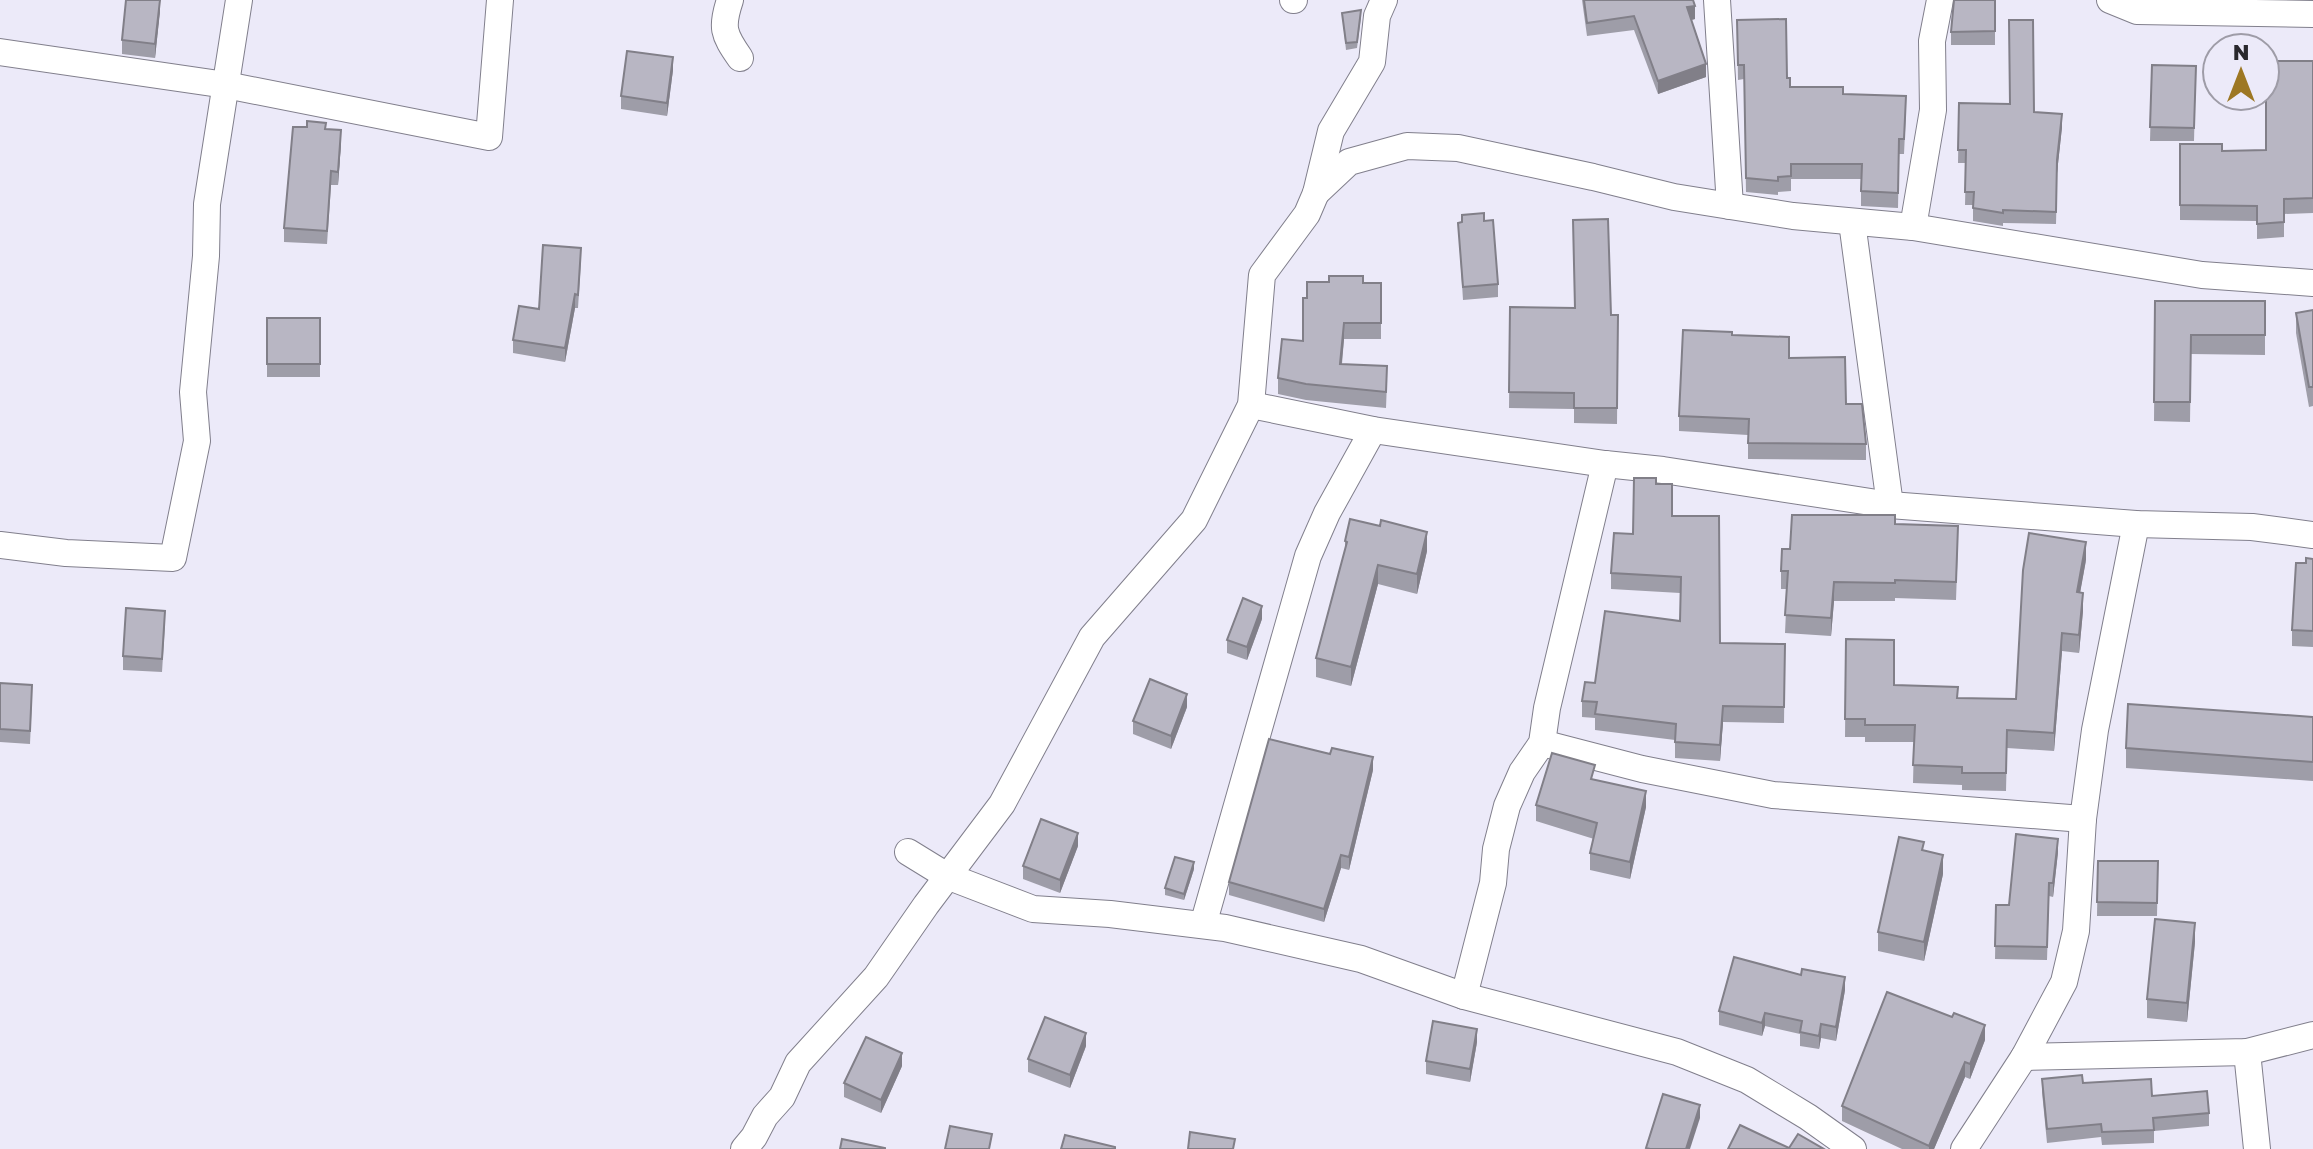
<svg xmlns="http://www.w3.org/2000/svg" width="2313" height="1149" viewBox="0 0 2313 1149" font-family="'Golos Text',sans-serif">
  <rect width="100%" height="100%" fill="#eceaf9"/>
  <g fill="none" stroke-linecap="round" stroke-linejoin="round">
    <g stroke="#817f8c" stroke-width="28">
      <g id="minor">
        <path d="M 730,0 C 721,27 723,34 740,58"/>
        <polyline points="1293,0 1294,0"/>
        <polyline points="1717,0 1730,206"/>
        <polyline points="2110,0 2137,11 2313,14"/>
        <polyline points="0,52 226,85 489,137 500,0"/>
        <polyline points="1316,193 1349,162 1407,146 1458,148 1593,177 1674,197 1730,206 1793,216 1913,227 2202,275 2313,283"/>
        <polyline points="1852,222 1890,505"/>
        <polyline points="1913,227 1933,110 1932,41 1940,0"/>
        <polyline points="1251,405 1373,430 1605,464 1663,470 1890,505 2136,524 2252,527 2313,535"/>
        <polyline points="0,545 66,553 173,558 197,441 193,392 206,256 207,204 239,0"/>
        <polyline points="1542,743 1642,769 1773,795 2083,819"/>
        <polyline points="908,852 947,876 1033,909 1110,914 1225,928 1361,959 1464,996 1677,1052 1747,1080 1808,1117 1853,1149"/>
        <polyline points="1203,925 1308,556 1327,513 1373,430"/>
        <polyline points="1464,996 1493,883 1496,849 1507,806 1522,772 1542,743 1547,708 1605,464"/>
        <polyline points="2247,1052 2257,1149"/>
        <polyline points="2024,1057 2247,1052 2313,1035"/>
        <polyline points="744,1149 754,1137 765,1116 782,1097 798,1063 876,977 926,905 1002,804 1092,637 1194,520 1251,405 1262,275 1307,214 1316,193 1331,131 1372,62 1377,16 1384,0"/>
        <polyline points="1964,1149 2024,1057 2064,982 2076,931 2083,819 2095,730 2136,524"/>
      </g>
    </g>
    <use href="#minor" stroke="#fff" stroke-width="26"/>
  </g>
  <g fill="#9e9da8">
    <polygon points="1582,0 1693,0 1695,19 1691,20 1706,77 1658,94 1634,30 1587,36"/>
    <polygon points="1995,0 1995,45 1951,45 1951,32"/>
    <polygon points="160,11 155,58 122,54 122,40"/>
    <polygon points="1342,13 1361,17 1357,48 1346,50"/>
    <polygon points="1737,20 1787,78 1790,87 1843,94 1906,111 1904,154 1899,154 1898,208 1861,206 1861,179 1791,179 1791,191 1778,192 1778,195 1746,192 1744,79 1738,80"/>
    <polygon points="2313,61 2313,213 2284,214 2284,237 2257,239 2257,221 2180,220 2180,144 2222,151 2266,150"/>
    <polygon points="2152,65 2196,66 2194,141 2150,141"/>
    <polygon points="673,70 667,116 621,109 621,96"/>
    <polygon points="1959,103 2034,112 2062,127 2057,173 2056,224 2003,223 2003,226 1973,221 1973,205 1965,205 1966,163 1958,163"/>
    <polygon points="326,129 341,143 338,185 331,185 327,244 284,242 284,228"/>
    <polygon points="1484,221 1498,284 1498,297 1463,300 1458,223"/>
    <polygon points="581,261 578,308 575,308 565,362 513,353 513,340"/>
    <polygon points="1363,283 1381,283 1381,339 1344,339 1342,364 1387,382 1386,408 1306,400 1278,394 1278,378 1303,341"/>
    <polygon points="2155,301 2265,301 2265,355 2191,354 2190,422 2154,421"/>
    <polygon points="1510,307 1618,315 1617,424 1574,423 1574,409 1509,408"/>
    <polygon points="2313,310 2313,406 2309,407 2296,333 2296,313"/>
    <rect x="267" y="318" width="53" height="59"/>
    <polygon points="1732,335 1789,358 1846,404 1866,444 1866,460 1748,459 1748,435 1679,431 1679,416"/>
    <polygon points="1656,484 1672,516 1720,643 1785,644 1784,723 1723,722 1720,761 1675,758 1675,740 1595,730 1595,718 1582,717 1582,701 1595,683 1680,621 1680,593 1611,589 1611,573 1633,534"/>
    <polygon points="1895,524 1958,544 1956,600 1895,598 1895,601 1834,601 1831,636 1785,633 1787,589 1781,589 1781,571 1790,549"/>
    <polygon points="1345,541 1427,551 1417,594 1378,584 1351,686 1316,677 1316,658 1345,550"/>
    <polygon points="2313,559 2313,647 2292,646 2292,630 2306,563"/>
    <polygon points="2086,560 2080,592 2083,611 2079,653 2062,651 2054,751 2007,748 2006,791 1962,790 1962,785 1913,783 1914,742 1865,742 1865,737 1845,737 1846,639 1894,685 1958,698 2016,699"/>
    <polygon points="1262,619 1247,660 1227,653 1227,640"/>
    <polygon points="165,624 162,672 123,670 123,656"/>
    <polygon points="0,683 32,698 30,744 0,742"/>
    <polygon points="1187,707 1171,749 1133,734 1133,721"/>
    <polygon points="2313,717 2313,781 2126,768 2126,748"/>
    <polygon points="1373,770 1349,870 1341,868 1324,922 1229,895 1229,882"/>
    <polygon points="1595,780 1646,807 1630,879 1590,870 1590,853 1594,839 1536,821 1536,805"/>
    <polygon points="1078,846 1060,893 1023,879 1023,866"/>
    <polygon points="2058,852 2053,897 2049,896 2047,960 1995,959 1996,905 2009,905"/>
    <polygon points="2098,861 2158,861 2157,916 2097,916"/>
    <polygon points="1194,869 1184,900 1165,895 1165,888"/>
    <polygon points="1943,874 1924,961 1878,951 1878,932"/>
    <polygon points="2195,942 2187,1022 2147,1018 2147,999"/>
    <polygon points="1845,990 1836,1041 1821,1038 1819,1049 1800,1046 1800,1034 1765,1026 1762,1036 1719,1025 1719,1011"/>
    <polygon points="1985,1040 1970,1079 1965,1077 1934,1149 1902,1149 1842,1121 1842,1106"/>
    <polygon points="1477,1042 1470,1082 1426,1074 1426,1061"/>
    <polygon points="1086,1046 1070,1088 1028,1072 1028,1059"/>
    <polygon points="902,1066 881,1113 844,1097 844,1083"/>
    <polygon points="2042,1079 2083,1083 2152,1096 2209,1113 2209,1126 2154,1131 2154,1143 2102,1145 2101,1137 2047,1143 2042,1092"/>
  </g>
  <g fill="#817f88">
    <polygon points="160,0 160,11 155,58 155,44"/>
    <polygon points="1695,6 1695,19 1687,21 1687,7"/>
    <polygon points="673,57 673,70 667,116 667,103"/>
    <polygon points="1706,64 1706,77 1658,94 1658,81"/>
    <polygon points="2062,114 2062,127 2057,173 2056,224 2057,160"/>
    <polygon points="341,130 341,143 338,185 338,172"/>
    <polygon points="575,294 575,308 565,362 565,348"/>
    <polygon points="1344,323 1344,339 1340,380 1340,364"/>
    <polygon points="1427,532 1427,551 1417,594 1417,574"/>
    <polygon points="2086,542 2086,560 2077,610 2077,592"/>
    <polygon points="1378,565 1378,584 1351,686 1351,667"/>
    <polygon points="1834,582 1834,601 1831,636 1831,618"/>
    <polygon points="2083,593 2083,611 2079,653 2079,635"/>
    <polygon points="1262,606 1262,619 1247,660 1247,647"/>
    <polygon points="2062,633 2062,651 2054,751 2054,733"/>
    <polygon points="1187,694 1187,707 1171,749 1171,736"/>
    <polygon points="1723,706 1723,722 1720,761 1720,745"/>
    <polygon points="1373,757 1373,770 1349,870 1349,857"/>
    <polygon points="1646,791 1646,807 1630,879 1630,862"/>
    <polygon points="1078,833 1078,846 1060,893 1060,880"/>
    <polygon points="2058,839 2058,852 2053,897 2053,883"/>
    <polygon points="1341,855 1341,868 1324,922 1324,909"/>
    <polygon points="1943,855 1943,874 1924,961 1924,942"/>
    <polygon points="1194,862 1194,869 1184,900 1184,894"/>
    <polygon points="2195,923 2195,942 2187,1022 2187,1003"/>
    <polygon points="1845,977 1845,990 1836,1041 1836,1027"/>
    <polygon points="1765,1013 1765,1026 1762,1036 1762,1023"/>
    <polygon points="1821,1024 1821,1038 1819,1049 1819,1036"/>
    <polygon points="1985,1025 1985,1040 1970,1079 1970,1064"/>
    <polygon points="1477,1029 1477,1042 1470,1082 1470,1069"/>
    <polygon points="1086,1033 1086,1046 1070,1088 1070,1075"/>
    <polygon points="902,1053 902,1066 881,1113 881,1100"/>
    <polygon points="1965,1062 1965,1077 1934,1149 1929,1149 1929,1146"/>
    <polygon points="1700,1105 1700,1118 1690,1149 1686,1149"/>
  </g>
  <g fill="#b8b6c3" stroke="#817f88" stroke-width="2">
    <polygon points="126,0 160,0 155,44 122,40"/>
    <polygon points="1584,0 1693,0 1695,6 1687,7 1706,64 1658,81 1634,16 1587,23"/>
    <polygon points="1954,0 1995,0 1995,31 1951,32"/>
    <polygon points="1361,10 1357,42 1346,43 1342,13"/>
    <polygon points="1786,19 1787,78 1790,78 1790,87 1843,87 1843,94 1906,96 1904,139 1899,139 1898,193 1861,191 1862,164 1791,164 1791,176 1778,177 1778,181 1746,178 1744,65 1738,65 1737,20"/>
    <polygon points="2009,20 2033,20 2034,112 2062,114 2057,160 2056,212 2003,210 2003,213 1973,208 1974,192 1965,192 1966,150 1958,150 1959,103 2010,104"/>
    <polygon points="627,51 673,57 667,103 621,96"/>
    <polygon points="2266,61 2313,61 2313,198 2284,199 2284,222 2257,224 2257,206 2180,205 2180,144 2222,144 2222,151 2266,150"/>
    <polygon points="2152,65 2196,66 2194,128 2150,127"/>
    <polygon points="307,121 326,123 325,129 341,130 338,172 331,171 327,231 284,228 293,127 307,127"/>
    <polygon points="1484,213 1484,221 1493,220 1498,284 1463,287 1458,223 1462,222 1462,215"/>
    <polygon points="1608,219 1611,315 1618,315 1617,408 1574,408 1574,393 1509,392 1510,307 1575,308 1573,220"/>
    <polygon points="543,245 581,248 578,295 575,294 565,348 513,340 519,306 539,309"/>
    <polygon points="1329,276 1363,276 1363,283 1381,283 1381,323 1344,323 1340,364 1387,366 1386,392 1306,384 1278,378 1282,339 1303,341 1303,298 1307,298 1307,282 1329,282"/>
    <polygon points="2155,301 2265,301 2265,335 2191,335 2190,402 2154,402"/>
    <polygon points="2313,310 2313,387 2309,387 2296,313"/>
    <rect x="267" y="318" width="53" height="46"/>
    <polygon points="1683,330 1732,332 1732,335 1789,337 1789,358 1845,357 1846,404 1862,404 1866,444 1748,443 1749,419 1679,416"/>
    <polygon points="1634,478 1656,478 1656,484 1672,484 1672,516 1719,516 1720,643 1785,644 1784,707 1723,706 1720,745 1675,742 1676,724 1595,714 1597,702 1582,701 1585,682 1595,683 1605,611 1680,621 1681,577 1611,573 1614,533 1633,534"/>
    <polygon points="1792,515 1895,515 1895,524 1958,526 1956,582 1895,580 1895,583 1834,582 1831,618 1785,615 1788,571 1781,571 1782,549 1790,549"/>
    <polygon points="1350,519 1380,526 1381,520 1427,532 1417,574 1378,565 1351,667 1316,658 1347,542 1345,541"/>
    <polygon points="2029,533 2086,542 2077,592 2083,593 2079,635 2062,633 2054,733 2007,730 2006,773 1962,773 1962,767 1913,765 1915,725 1865,725 1865,719 1845,719 1846,639 1894,640 1894,685 1958,687 1957,698 2016,699 2023,570"/>
    <polygon points="2306,558 2313,559 2313,631 2292,630 2296,563 2306,563"/>
    <polygon points="1243,598 1262,606 1247,647 1227,640"/>
    <polygon points="126,608 165,611 162,659 123,656"/>
    <polygon points="1150,679 1187,694 1171,736 1133,721"/>
    <polygon points="0,683 32,685 30,731 0,729"/>
    <polygon points="2128,704 2313,717 2313,762 2126,748"/>
    <polygon points="1269,739 1330,754 1332,748 1373,757 1349,857 1341,855 1324,909 1229,882"/>
    <polygon points="1552,753 1595,765 1591,779 1646,791 1630,862 1590,853 1597,823 1536,805"/>
    <polygon points="1041,819 1078,833 1060,880 1023,866"/>
    <polygon points="2016,834 2058,839 2053,883 2049,883 2047,947 1995,946 1996,905 2009,905"/>
    <polygon points="1899,837 1924,842 1922,850 1943,855 1924,942 1878,932"/>
    <polygon points="1175,857 1194,862 1184,894 1165,888"/>
    <polygon points="2098,861 2158,861 2157,903 2097,902"/>
    <polygon points="2155,919 2195,923 2187,1003 2147,999"/>
    <polygon points="1734,957 1801,975 1802,969 1845,977 1836,1027 1821,1024 1819,1036 1800,1032 1802,1021 1765,1013 1762,1023 1719,1011"/>
    <polygon points="1887,992 1952,1017 1954,1013 1985,1025 1970,1064 1965,1062 1929,1146 1842,1106"/>
    <polygon points="1045,1017 1086,1033 1070,1075 1028,1059"/>
    <polygon points="1433,1021 1477,1029 1470,1069 1426,1061"/>
    <polygon points="866,1037 902,1053 881,1100 844,1083"/>
    <polygon points="2082,1075 2083,1083 2151,1079 2152,1096 2207,1091 2209,1113 2153,1118 2154,1130 2102,1132 2101,1124 2047,1129 2042,1079"/>
    <polygon points="1663,1094 1700,1105 1686,1149 1650,1149 1646,1148"/>
    <polygon points="1740,1125 1789,1148 1798,1134 1824,1149 1728,1149"/>
    <polygon points="950,1126 992,1134 989,1149 945,1149"/>
    <polygon points="1190,1132 1235,1139 1233,1149 1188,1149"/>
    <polygon points="1065,1135 1115,1147 1115,1149 1061,1149"/>
    <polygon points="842,1139 885,1148 885,1149 840,1149"/>
  </g>
  <g transform="translate(2241 72)"><circle r="38" fill="#eceaf9" stroke="#9e9ca7" stroke-width="2"/>
  <path d="M0-6L14 30L0 20L-14 30Z" fill="#9d7723"/>
  <text y="-12" font-size="22" font-weight="bold" text-anchor="middle" fill="#29282d">N</text>
  </g>
</svg>
